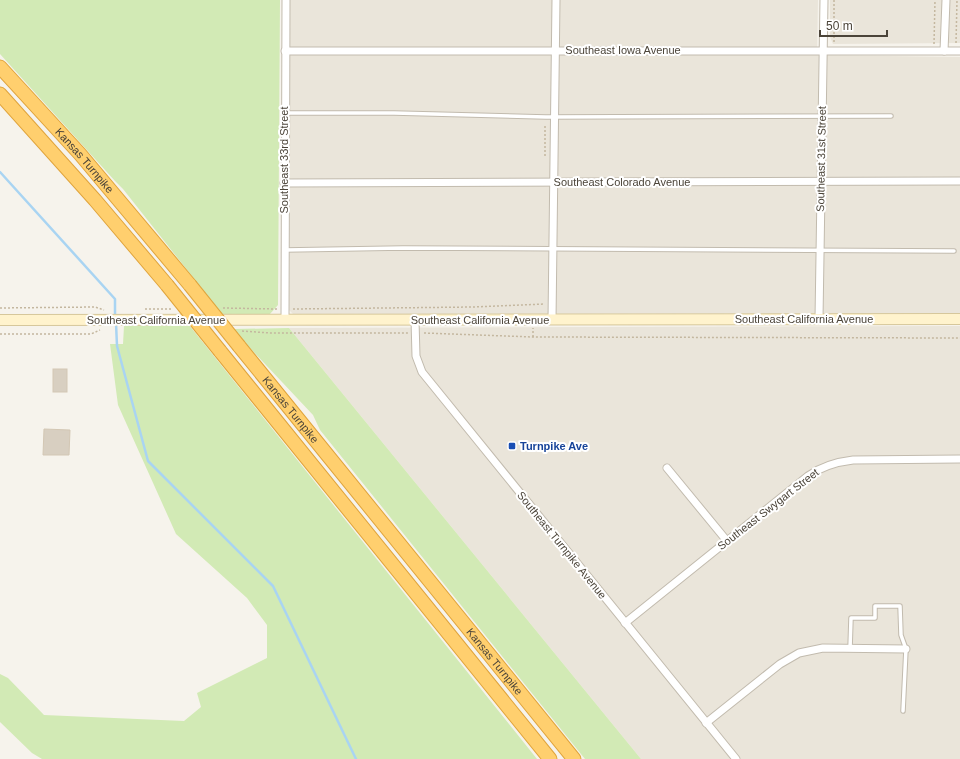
<svg xmlns="http://www.w3.org/2000/svg" width="960" height="759" viewBox="0 0 960 759" font-family="Arial,sans-serif">
  <rect width="100%" height="100%" fill="#f6f3ec"/>
  <g fill="#eae5da">
    <polygon points="290,0 818,0 817,55 960,57 960,313 293,314 289,310"/>
    <polygon points="830,0 960,0 960,43 833,44 830,37"/>
    <polygon points="960,326 960,759 641,759 289,328"/>
  </g>
  <g fill="#d2eab5">
    <polygon points="0,0 280,0 278,305 270,314 222,314 123,189 115,181 0,54"/>
    <polygon points="189,325 537,759 42,759 32,753 0,722 0,674 8,678 44,715 184,721 201,707 197,693 267,658 267,625 247,598 176,534 118,405 110,344 123,344 124,326"/>
    <polygon points="289,328 641,759 585,759 320,430 313,415 250,348 234,329"/>
  </g>
  <g fill="none" stroke-linecap="round" stroke-linejoin="round">
    <g stroke="#a9d4f2" stroke-width="2.5">
      <polyline points="0,172 115,299 115,318"/>
      <polyline points="116,323 117,346 148,461 273,586 356,759"/>
    </g>
  </g>
  <g fill="#d8cfc1" stroke="#d3c7b4">
    <rect x="53" y="369" width="14" height="23"/>
    <polygon points="44,429 70,430 69,455 43,455"/>
  </g>
  <g fill="none" stroke-linecap="round" stroke-linejoin="round">
    <g stroke="#c2bbae" stroke-width="5.5">
      <g id="service">
        <polyline points="286,113 394,113 546,117 891,116"/>
        <polyline points="285,250 403,248 954,251"/>
        <polyline points="850,649 851,618 875,618 875,606 900,606 901,635 906,649 903,711"/>
      </g>
    </g>
    <g stroke="#c2bbae" stroke-width="9">
      <g id="minor">
        <polyline points="285,51 960,51"/>
        <polyline points="944,51 946,0"/>
        <polyline points="284,183 960,181"/>
        <polyline points="819,319 824,0"/>
        <polyline points="285,320 286,0"/>
        <polyline points="415,320 416,356 422,372 736,759"/>
        <polyline points="552,320 556,0"/>
        <polyline points="667,468 727,541"/>
        <path d="M 625,623 L 808,476 C 822,466 836,462 853,460 L 960,459"/>
        <polyline points="706,723 780,664 799,653 823,648 906,649"/>
      </g>
    </g>
    <g stroke="#d6c79b" stroke-width="12">
      <polyline id="secondary" points="0,320 960,319"/>
    </g>
    <g stroke="#e0a43c" stroke-width="15">
      <g id="motorway">
        <path id="s1" d="M 0,67 L 80,154 L 190,285"/>
        <polyline points="0,94 95,200 167,285"/>
        <path id="s2" d="M 239,346 L 574,759"/>
        <polyline points="220,351 550,759"/>
      </g>
    </g>
    <g stroke="#c4b79f" stroke-width="1.5" stroke-dasharray="2 2" stroke-linecap="butt">
      <polyline points="834,0 834,44"/>
      <polyline points="956,43 957,0"/>
      <polyline points="934,44 935,0"/>
      <polyline points="545,156 545,124"/>
      <polyline points="0,308 95,307 104,310"/>
      <polyline points="223,308 277,309"/>
      <polyline points="145,309 171,309"/>
      <polyline points="293,309 474,307 544,304"/>
      <polyline points="242,331 270,333 408,333"/>
      <polyline points="424,333 533,337 960,338"/>
      <polyline points="0,334 91,334 100,330"/>
      <polyline points="533,337 533,328"/>
    </g>
    <use href="#service" stroke="#fff" stroke-width="3.5"/>
    <use href="#minor" stroke="#fff" stroke-width="7"/>
    <use href="#secondary" stroke="#fff3cd" stroke-width="10"/>
    <use href="#motorway" stroke="#ffcf6e" stroke-width="13"/>
    <g stroke="#e0a43c" stroke-width="15" stroke-linecap="butt">
      <g id="motorway-bridge">
        <polyline points="167,285 220,351"/>
        <polyline points="190,285 239,346"/>
      </g>
    </g>
    <use href="#motorway-bridge" stroke="#ffcf6e" stroke-width="13"/>
  </g>
  <rect fill="#1a4fb4" stroke="#fff" stroke-width="1.5" x="508" y="442" width="8" height="8" rx="2"/>
  <g text-anchor="middle" dominant-baseline="central" stroke-width="4" stroke-linejoin="round" paint-order="stroke">
    <g font-size="11" fill="#4b4439" stroke="#fff">
      <text x="623" y="50">Southeast Iowa Avenue</text>
      <text transform="translate(821 159) rotate(-89)">Southeast 31st Street</text>
      <text stroke="none"><textPath href="#s1" startOffset="126">Kansas Turnpike</textPath></text>
      <text transform="translate(284 160) rotate(-90)">Southeast 33rd Street</text>
      <text x="622" y="182">Southeast Colorado Avenue</text>
      <text x="804" y="319">Southeast California Avenue</text>
      <text x="156" y="320">Southeast California Avenue</text>
      <text x="480" y="320">Southeast California Avenue</text>
      <text stroke="none"><textPath href="#s2" startOffset="82">Kansas Turnpike</textPath></text>
      <text transform="translate(768 509) rotate(-38)">Southeast Swygart Street</text>
      <text transform="translate(562 545) rotate(51)">Southeast Turnpike Avenue</text>
      <text stroke="none"><textPath href="#s2" startOffset="406">Kansas Turnpike</textPath></text>
    </g>
    <g font-size="11" font-weight="bold" fill="#164399" stroke="#fff" text-anchor="start">
      <text x="520" y="446">Turnpike Ave</text>
    </g>
  </g>
  <path d="M820 30v6h67v-6" fill="none" stroke="#4b4439" stroke-width="2"/>
  <text x="826" y="30" font-size="12" fill="#4b4439" stroke="#ffffff" stroke-width="3" paint-order="stroke">50 m</text>
</svg>
